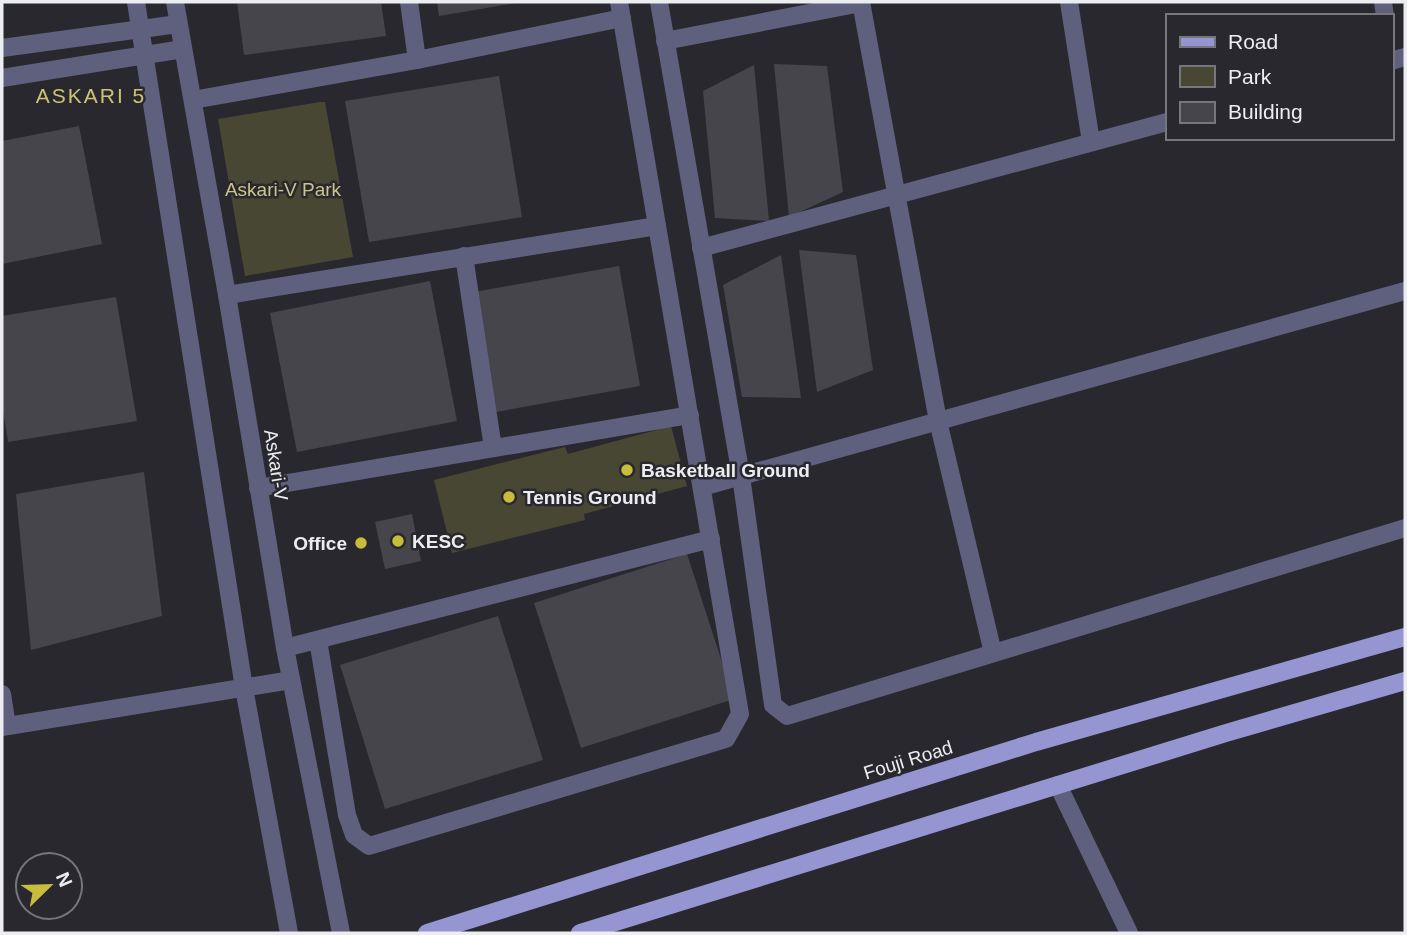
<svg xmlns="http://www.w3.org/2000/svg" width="1407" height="935" viewBox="0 0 1407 935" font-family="Arial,sans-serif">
  <rect width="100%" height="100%" fill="#28282e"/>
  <g fill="#484734">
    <polygon points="320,102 325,102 353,257 245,276 218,119"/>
    <polygon points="671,426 687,486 584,514 585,520 452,553 434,480 565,447 568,454"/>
  </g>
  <g fill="#45454b">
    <polygon points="237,2 381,2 386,36 244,55"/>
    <polygon points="437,2 516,2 516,3 439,16"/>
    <polygon points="774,64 827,66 843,192 789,217"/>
    <polygon points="754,65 769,221 715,218 703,91"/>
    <polygon points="499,76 522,217 369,242 345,101"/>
    <polygon points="79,126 102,244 2,264 2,141"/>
    <polygon points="799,250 856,255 873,370 817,392"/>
    <polygon points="781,255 801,398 742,397 723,285"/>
    <polygon points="619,266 640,386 496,412 474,292"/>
    <polygon points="430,281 457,421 297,452 270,313"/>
    <polygon points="116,297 137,421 8,442 2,403 2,316"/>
    <polygon points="144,472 162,616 31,650 16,494"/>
    <polygon points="412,514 421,561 385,569 375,522"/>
    <polygon points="687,554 734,699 581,748 534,603"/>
    <polygon points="498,616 543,760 385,809 340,665"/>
  </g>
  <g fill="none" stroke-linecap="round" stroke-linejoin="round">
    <g stroke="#5f5f7e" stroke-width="18">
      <polyline points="136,2 244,688 289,933"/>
      <polyline points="175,2 227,295 285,648 341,933"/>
      <polyline points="409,2 417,60"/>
      <polyline points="659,2 741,476 773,705 787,716 1405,528"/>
      <polyline points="861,2 938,421 993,653"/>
      <polyline points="1069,2 1091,142"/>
      <polyline points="1383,2 1385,16"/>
      <polyline points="665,41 861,3"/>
      <polyline points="2,48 178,24"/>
      <polyline points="1391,61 1405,57"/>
      <polyline points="2,78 183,49"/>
      <polyline points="193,100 417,60 622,18"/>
      <polyline points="701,248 1167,122"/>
      <polyline points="464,256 493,448"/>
      <polyline points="227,295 657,226"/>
      <polyline points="702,487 1405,291"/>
      <polyline points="258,488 690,415"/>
      <polyline points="318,640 347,815 354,835 369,846 726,739 740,714 619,2"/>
      <polyline points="285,648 711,539"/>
      <polyline points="2,694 7,726"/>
      <polyline points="2,727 291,680"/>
      <polyline points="1058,785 1129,933"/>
    </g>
    <g stroke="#9595d2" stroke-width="18">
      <polyline points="427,933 1036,742 1405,637"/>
      <polyline points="580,933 1226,733 1405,681"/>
    </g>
  </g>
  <g fill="#c9bb3b" stroke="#28282e" stroke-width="2.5">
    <circle cx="627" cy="470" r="7"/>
    <circle cx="509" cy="497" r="7"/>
    <circle cx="398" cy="541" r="7"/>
    <circle cx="361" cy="543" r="7"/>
  </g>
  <g text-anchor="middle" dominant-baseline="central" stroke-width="5" stroke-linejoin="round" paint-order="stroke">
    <g font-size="19" fill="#cbc58b" stroke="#28282e">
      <text x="283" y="189">Askari-V Park</text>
    </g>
    <g font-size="19" fill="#ecedf0" stroke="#28282e">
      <text transform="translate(276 465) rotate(81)">Askari-V</text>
      <text transform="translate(908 760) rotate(-17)">Fouji Road</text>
    </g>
    <g font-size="19" font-weight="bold" fill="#ecedf0" stroke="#28282e" text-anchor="start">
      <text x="641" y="470">Basketball Ground</text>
      <text x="523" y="497">Tennis Ground</text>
      <text x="412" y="541">KESC</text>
      <text x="347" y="543" text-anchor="end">Office</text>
    </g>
    <g font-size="21" letter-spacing="2" fill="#cbc375" stroke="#28282e">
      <text x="91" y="95">ASKARI 5</text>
    </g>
  </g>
  <rect width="1407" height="935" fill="none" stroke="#ecedf0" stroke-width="7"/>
  <rect x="1166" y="14" width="228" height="126" fill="#28282e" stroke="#76777c" stroke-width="2"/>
  <rect x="1180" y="37" width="35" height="10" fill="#9595d2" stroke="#76777c" stroke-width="2"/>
  <text x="1228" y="49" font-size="21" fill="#ecedf0">Road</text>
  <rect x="1180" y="66" width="35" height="21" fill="#484734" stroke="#76777c" stroke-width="2"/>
  <text x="1228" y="84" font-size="21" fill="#ecedf0">Park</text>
  <rect x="1180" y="102" width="35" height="21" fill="#45454b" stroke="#76777c" stroke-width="2"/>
  <text x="1228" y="119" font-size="21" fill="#ecedf0">Building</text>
  <g transform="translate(49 886) rotate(67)"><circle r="33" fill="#28282e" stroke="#76777c" stroke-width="2"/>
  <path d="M0-5L12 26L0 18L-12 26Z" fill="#c9bb3b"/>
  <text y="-10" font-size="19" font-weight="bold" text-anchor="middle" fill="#ecedf0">N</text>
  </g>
</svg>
